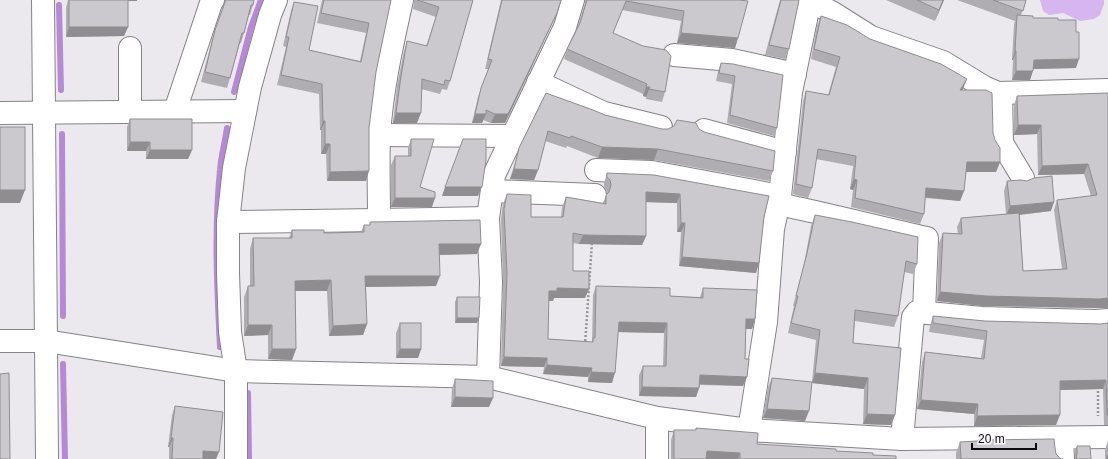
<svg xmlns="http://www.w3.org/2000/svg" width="1108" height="459" viewBox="0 0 1108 459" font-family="Arial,sans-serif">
  <rect width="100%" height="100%" fill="#ece9ee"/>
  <polygon fill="#d7b5ee" points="1040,0 1104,0 1104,4 1100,15 1094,19 1080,21 1063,13 1049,15 1043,11"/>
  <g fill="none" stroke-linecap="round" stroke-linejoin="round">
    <g stroke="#b788d5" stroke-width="6">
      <polyline points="59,5 61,90"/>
      <polyline points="234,92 251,27 261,0"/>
      <polyline points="62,134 63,316"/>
      <path d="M 220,347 C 217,288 214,229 220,170 C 221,156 225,142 227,128"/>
      <polyline points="63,364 65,459"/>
      <polyline points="248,393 249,459"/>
    </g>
    <g stroke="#858387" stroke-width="24">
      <g id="minor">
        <polyline points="43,0 47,459"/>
        <polyline points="806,0 810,1 833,13 871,37 943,62 984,87 998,93 1108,90"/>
        <polyline points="130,48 130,112"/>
        <polyline points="674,55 732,60 795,74"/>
        <polyline points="538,82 604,113 661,127"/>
        <polyline points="1001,93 1002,143 1023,178"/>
        <polyline points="175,111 211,3 213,0"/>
        <polyline points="0,113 245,111"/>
        <polyline points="704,130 785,152"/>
        <polyline points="379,135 513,136"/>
        <polyline points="596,170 652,172 780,196"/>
        <polyline points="492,191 595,195"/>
        <path d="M 778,204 C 828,214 877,227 927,238 L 924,312"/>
        <path d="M 379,220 C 379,192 378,163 379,135 C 382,89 392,45 402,0"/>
        <polyline points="228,222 379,220 488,218"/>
        <polyline points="0,341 46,341 236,371 488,377 657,418 749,430 902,439 1108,437"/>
        <polyline points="488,377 491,282 488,218 494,175 565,27 573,0"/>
        <polyline points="749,430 766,322 773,229 780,196 791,92 810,0"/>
        <polyline points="1062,438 1063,459"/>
        <polyline points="902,439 913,317 917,312 982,318 1096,321 1108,320"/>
        <polyline points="236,459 236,371 230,332 228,273 228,222 234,168 250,87 270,15 276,0"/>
        <polyline points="657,459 657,418"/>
      </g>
    </g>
    <g stroke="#969497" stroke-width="2.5" stroke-dasharray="2 2" stroke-linecap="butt">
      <polyline points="585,345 592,242"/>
      <polyline points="1098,387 1098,416"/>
    </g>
    <use href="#minor" stroke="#fff" stroke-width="22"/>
  </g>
  <g fill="#afadb1">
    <polygon points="68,0 137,0 137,1 128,1 128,27 124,36 66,37 66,8"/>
    <polygon points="226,0 253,5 250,15 249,15 244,33 241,43 240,43 230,78 227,88 201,82 212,40 220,15"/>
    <polygon points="322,0 391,0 376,72 369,128 366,181 327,181 326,154 321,154 321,130 320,130 319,94 277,85 286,47 283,46 291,11 294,2 309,50 360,61 366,33 317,23"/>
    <polygon points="414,0 473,0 450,81 447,90 442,89 440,94 421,89 417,123 393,123 397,86 404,51 407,41 426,46 436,17 413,9"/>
    <polygon points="501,0 561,0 553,22 505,123 491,123 483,120 482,123 472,123 478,97 488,69 485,69"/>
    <polygon points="585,0 739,0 738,38 735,48 677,43 681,21 622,10 613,33 665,92 662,102 646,99 646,97 643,96 643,94 564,59 567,49 578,26 585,3"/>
    <polygon points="780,0 799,0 789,49 785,59 765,55"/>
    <polygon points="886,0 944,0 935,21"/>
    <polygon points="957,0 1026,0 1021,15 1033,18 1058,20 1076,68 1033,69 1030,80 1012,80 1013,60 1012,60 1014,24 1015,21"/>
    <polygon points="821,16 870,39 962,90 993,133 1000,162 996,172 966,172 964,191 960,201 925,198 924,214 920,224 851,207 853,190 850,189 853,166 816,159 812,188 808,198 793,194 803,101 806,91 828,95 836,67 811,59 817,26"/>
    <polygon points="721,63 733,64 777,128 774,136 727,123 732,84 716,81 718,71"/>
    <polygon points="546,93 605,115 662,129 699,129 773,171 769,181 654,160 598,158 567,146 566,148 545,141 538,170 534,180 510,179 516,159 519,148"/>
    <polygon points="1108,93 1108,308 1096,308 983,306 937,301 939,243 943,233 958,234 957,227 961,218 1006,214 1004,191 1007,181 1051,211 1020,215 1023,271 1062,269 1054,210 1057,200 1091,196 1084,174 1038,175 1037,134 1014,135 1014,105 1017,96"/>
    <polygon points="130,119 192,150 188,159 146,159 146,151 127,151 127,127"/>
    <polygon points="411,139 420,187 432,207 391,207 391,165 395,156 408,156 408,148"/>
    <polygon points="607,173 764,217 756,273 679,266 681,232 677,232 677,203 646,202 646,236 642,245 579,244 573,243 573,271 589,289 585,298 554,298 553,301 548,301 548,339 592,342 593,295 596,286 670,296 700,297 703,288 755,319 752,329 746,329 743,386 700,385 696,397 639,396 639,375 643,366 663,366 664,333 618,332 612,383 588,382 588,377 543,374 544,367 501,366 503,282 501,219 503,204 507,194 531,217 561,217 562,207 566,197 603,203 607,194 606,190 604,186 604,183"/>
    <polygon points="815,215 917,264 913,274 904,272 898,316 894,327 855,321 853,343 895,415 891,425 863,424 864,389 812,383 805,421 763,418 768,387 772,378 812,382 816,340 788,333 794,306 793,306 804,264 811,226"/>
    <polygon points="370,222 477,254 439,255 436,286 366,287 367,324 363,335 329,336 327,291 295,291 296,349 292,360 268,359 268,335 244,336 244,297 248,286 250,286 250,249 253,238 289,238 292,230 324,233 361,232 364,225 370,225"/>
    <polygon points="457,297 477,323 455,323 455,302"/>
    <polygon points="933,316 985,321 1101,324 1108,323 1108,425 1104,425 1103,389 1060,390 1056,425 974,426 974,414 917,409 922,362 925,352 981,358 984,340 929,332 930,326"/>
    <polygon points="400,323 421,349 418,358 396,358 396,333"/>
    <polygon points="455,379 489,407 451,407 452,389"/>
    <polygon points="175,406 216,459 169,459 169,447 168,447 172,415"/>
    <polygon points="696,428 757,444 873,455 896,459 671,459 671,440 674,430 696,430"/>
    <polygon points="978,440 1055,448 1056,454 1061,459 1063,459 956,459 956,453 960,442 977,441"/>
    <polygon points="1108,440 1108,459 1105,459 1105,450"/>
    <polygon points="1077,446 1091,459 1075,459 1075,451"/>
  </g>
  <g fill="#8f8d90">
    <polygon points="118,0 137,0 137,1 117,1"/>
    <polygon points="943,0 944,0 935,21 939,10"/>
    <polygon points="557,13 553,22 505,123 491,123 495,114"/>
    <polygon points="69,27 128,27 124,36 66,37"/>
    <polygon points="681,33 738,38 735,48 677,43"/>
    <polygon points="1015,51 1016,51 1013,60 1012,60"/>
    <polygon points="1079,59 1076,68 1030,69 1034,60"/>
    <polygon points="1016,71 1033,71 1030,80 1012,80"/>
    <polygon points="967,79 963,89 957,100 960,90"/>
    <polygon points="646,87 650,87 646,97 643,96"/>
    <polygon points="396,113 421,113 417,123 393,123"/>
    <polygon points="475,114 486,114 482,123 472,123"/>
    <polygon points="323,121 325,121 321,130 320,130"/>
    <polygon points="1018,125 1041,125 1037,134 1014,135"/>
    <polygon points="130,142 150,142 146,151 127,151"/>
    <polygon points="325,144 330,144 326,154 321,154"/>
    <polygon points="602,147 658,149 654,160 598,158"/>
    <polygon points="150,150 192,150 188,159 146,159"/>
    <polygon points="967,162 1000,162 996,172 963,172"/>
    <polygon points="1088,164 1084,174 1038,175 1042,166"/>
    <polygon points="514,169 538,170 534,180 510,179"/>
    <polygon points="369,171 366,181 327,181 330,172"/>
    <polygon points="854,179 857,180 853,190 850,189"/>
    <polygon points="445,187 482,187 478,196 442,196"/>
    <polygon points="926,188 964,191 960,201 923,197"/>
    <polygon points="0,190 25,190 20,203 0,203"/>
    <polygon points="646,192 680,194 677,203 643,202"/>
    <polygon points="395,198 435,198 432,207 391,207"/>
    <polygon points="1054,202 1051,211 1006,216 1010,206"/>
    <polygon points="681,223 685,223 681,232 677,232"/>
    <polygon points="583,235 646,236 642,245 579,244"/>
    <polygon points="439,244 481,244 477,254 435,255"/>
    <polygon points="682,257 759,263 756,273 679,266"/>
    <polygon points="365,276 440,276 436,286 361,287"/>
    <polygon points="331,280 327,291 291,291 295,281"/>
    <polygon points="557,288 589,289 585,298 554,298 553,301 545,301 549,291"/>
    <polygon points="940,292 1108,298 1108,306 1107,308 1096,308 983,306 937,301"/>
    <polygon points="457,318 479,318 477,323 455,323"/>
    <polygon points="746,319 755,319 752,329 742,329"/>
    <polygon points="619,322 667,323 664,333 615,332"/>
    <polygon points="367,324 363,335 329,336 333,326"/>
    <polygon points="248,325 272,325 268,335 244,336"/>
    <polygon points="272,349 296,349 292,360 268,359"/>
    <polygon points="400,349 421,349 418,358 396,358"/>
    <polygon points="504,357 547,358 544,367 501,366"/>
    <polygon points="547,365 592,368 588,377 543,374"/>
    <polygon points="591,372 615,373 612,383 588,382"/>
    <polygon points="815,373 868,378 864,389 812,383"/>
    <polygon points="700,375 747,377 743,386 696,384"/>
    <polygon points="1106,380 1103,389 1057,390 1060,381"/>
    <polygon points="642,387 699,388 696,397 639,396"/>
    <polygon points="455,397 493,398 489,407 451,407"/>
    <polygon points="921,400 978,404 974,414 917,409"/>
    <polygon points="767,409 809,411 805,421 763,418"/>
    <polygon points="867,414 895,415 891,425 863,424"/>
    <polygon points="1060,415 1056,425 974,426 977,416"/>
    <polygon points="171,438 173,438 169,447 168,447"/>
    <polygon points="203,451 219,452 216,459 201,459"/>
    <polygon points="707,451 740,453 738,459 704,459"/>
    <polygon points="1108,454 1108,459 1106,459"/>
  </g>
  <g fill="#ccc9ce" stroke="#8f8d90">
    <rect x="69" y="0" width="59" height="27"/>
    <polygon points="226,0 254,0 253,5 251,5 244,33 242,33 230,78 205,72 215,30 224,5"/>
    <polygon points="324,0 391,0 376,72 369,128 369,171 330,172 330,144 325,144 325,121 323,121 322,84 281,75 289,37 286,37 294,2 318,6 309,50 361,62 369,23 321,13"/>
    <polygon points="417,0 473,0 450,81 445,80 444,85 422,79 421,113 396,113 401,76 407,41 427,46 439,7"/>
    <polygon points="502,0 561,0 557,13 508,114 495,114 486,110 486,114 475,114 481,88 492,60 488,59"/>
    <polygon points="587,0 739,0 748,1 738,38 681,33 684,11 626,1 613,33 643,46 666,50 671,56 665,92 649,89 650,87 646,87 647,84 567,49 580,23"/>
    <polygon points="781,0 799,0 789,49 769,45"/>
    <polygon points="917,0 943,0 939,10"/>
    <polygon points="993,0 1026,0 1023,11"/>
    <polygon points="1017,15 1033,16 1033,18 1058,18 1058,20 1076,20 1076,32 1079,32 1079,59 1034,60 1033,71 1016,71 1016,51 1015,51"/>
    <polygon points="821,16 847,25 870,39 941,64 967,79 960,90 986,90 992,93 993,133 995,140 1000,148 1000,162 967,162 964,191 926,188 924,214 855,198 857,180 854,179 856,156 818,149 812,188 796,184 806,91 829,95 840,57 814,49"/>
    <polygon points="721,63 733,64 783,75 777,128 730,115 735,76 719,73"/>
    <polygon points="546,93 593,110 605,115 662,129 668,129 674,126 677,120 696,123 699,129 704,132 775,151 773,171 658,149 602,147 571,136 570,138 548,131 538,170 514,169 519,148"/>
    <polygon points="1108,93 1108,298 1099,299 986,296 940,292 943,233 962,234 961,218 1019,213 1023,271 1067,269 1057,200 1097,195 1088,164 1042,166 1041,125 1018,125 1017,96"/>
    <polygon points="130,119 192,119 192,150 150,150 150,142 130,142"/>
    <rect x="0" y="127" width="25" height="63"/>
    <polygon points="411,139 434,139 420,187 435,192 435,198 395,198 395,156 411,156"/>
    <polygon points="463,139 486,139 486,160 482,187 445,187"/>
    <polygon points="607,173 654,175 769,196 764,217 759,263 682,257 685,223 681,223 680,194 646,192 646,236 583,235 573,233 573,271 589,271 589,289 557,288 557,291 549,291 548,339 593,342 593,338 595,338 596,286 670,288 670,296 703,298 703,288 757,290 755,319 746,319 745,359 749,359 747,377 700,375 699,388 642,387 643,366 666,366 667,323 619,322 615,373 591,372 592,368 547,365 547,358 504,357 507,273 504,209 507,194 531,195 531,217 563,217 566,197 606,204 606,195 609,192 611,185 610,180 607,177"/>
    <polygon points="1052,176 1054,202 1010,206 1007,181 1021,180 1027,181 1034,178"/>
    <polygon points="815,215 852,222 918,237 917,264 906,261 898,316 855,310 853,343 901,348 895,415 867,414 868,378 815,373 820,330 791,323 798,296 796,296 807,253"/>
    <polygon points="480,220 481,244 439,244 440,276 365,276 367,324 333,326 331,280 295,281 296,349 272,349 272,325 248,325 248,286 254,286 253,238 292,238 292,230 324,230 324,233 364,232 364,225 370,225 370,222"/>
    <polygon points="457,297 480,297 479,318 457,318"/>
    <polygon points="933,316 985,321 1101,324 1108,323 1108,415 1107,415 1106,380 1060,381 1060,415 977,416 978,404 921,400 925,352 984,359 987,331 933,323"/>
    <rect x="400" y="323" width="21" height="26"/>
    <polygon points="9,373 10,459 0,459 0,374"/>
    <polygon points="772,378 812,382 809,411 767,409"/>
    <polygon points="455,379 493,381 493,398 455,397"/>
    <polygon points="175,406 223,412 219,452 203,451 203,459 172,459 173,438 171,438"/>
    <polygon points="696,428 758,433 757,444 836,449 836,451 873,453 873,455 896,456 896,459 740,459 740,453 707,451 706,459 674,459 674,430 696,430"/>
    <polygon points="1054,439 1055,448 1056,454 1061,459 1063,459 961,459 960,442 978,441 978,440"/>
    <polygon points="1077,446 1090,446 1091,459 1076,459 1077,453"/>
  </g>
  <path d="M972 443v6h64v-6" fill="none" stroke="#0d0c0e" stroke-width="2"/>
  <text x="978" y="443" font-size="12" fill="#0d0c0e" stroke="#f9f7fb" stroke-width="3" paint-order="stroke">20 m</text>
</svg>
